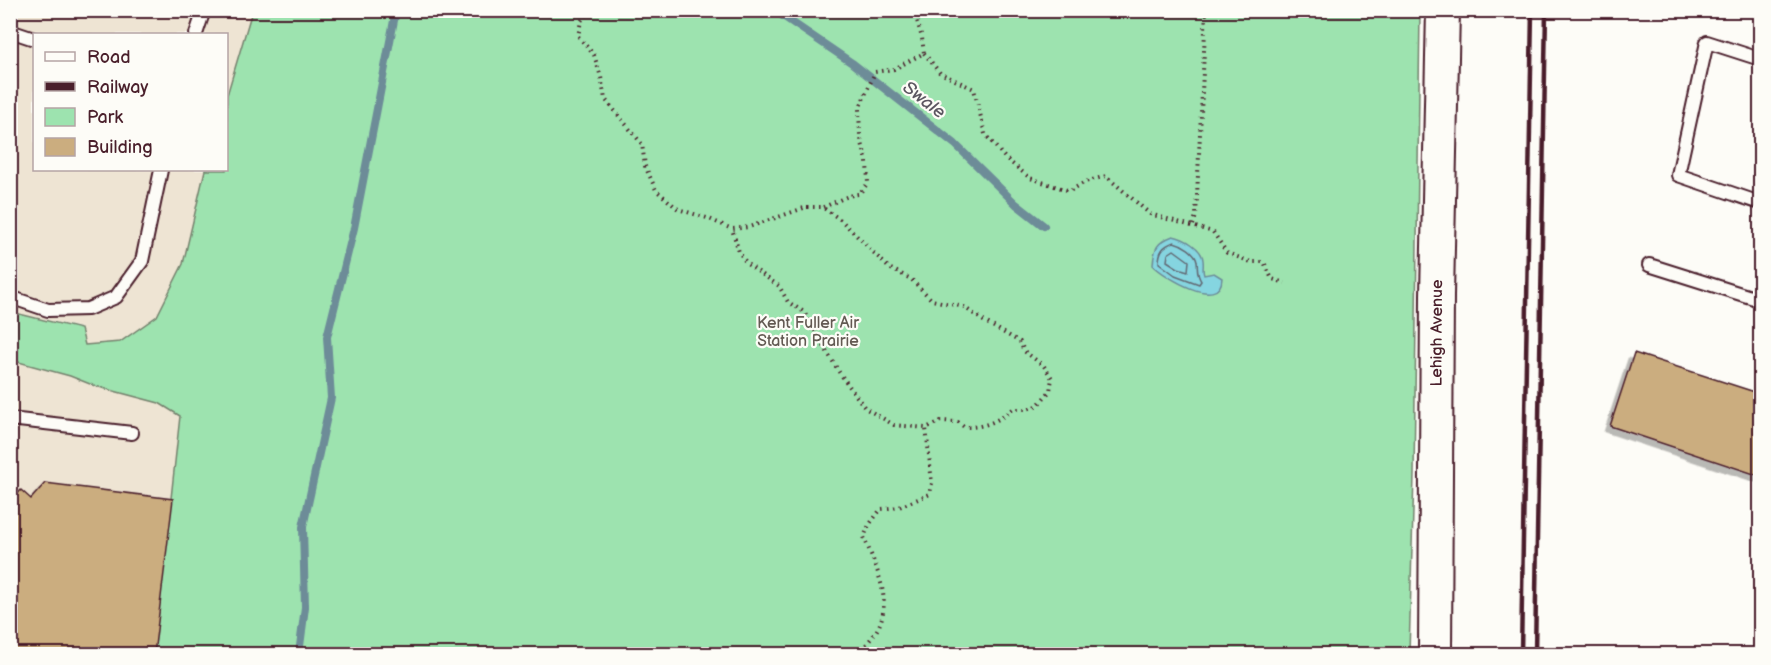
<svg xmlns="http://www.w3.org/2000/svg" width="1771" height="665" viewBox="0 0 1771 665" font-family="'Balsamiq Sans',sans-serif">
  <defs>
    <filter id="shadow"><feDropShadow dx="-5.5" dy="5.5" stdDeviation="0" flood-color="#0004"/></filter>
  </defs>
  <rect width="100%" height="100%" fill="#fdfcf7"/>
  <filter id="ink" filterUnits="userSpaceOnUse"><feTurbulence type="fractalNoise" baseFrequency=".0167" numOctaves="2"/><feDisplacementMap in="SourceGraphic" scale="12" xChannelSelector="R" yChannelSelector="G"/><feConvolveMatrix kernelMatrix="1 2 1 2 8 2 1 2 1" color-interpolation-filters="sRGB"/></filter>
  <g filter="url(#ink)">
    <g fill="#eee4d3">
      <polygon points="11,11 252,11 227,95 226,34 34,34 34,170 205,170 183,264 157,316 120,342 85,345 81,328 11,312"/>
      <polygon points="10,360 70,376 95,386 159,403 181,416 154,654 11,654"/>
    </g>
    <polygon fill="#9de3af" stroke="#74816d" stroke-width="1.5" points="252,11 1420,11 1414,475 1409,654 154,654 180,416 159,403 95,386 70,376 11,360 11,312 81,329 85,345 120,342 157,316 183,264 205,170 226,170 227,95"/>
    <path fill="#85d5e0" stroke="#6d8c98" stroke-width="1.5" d="M 1173,236 C 1184,238 1202,248 1203,260 C 1204,266 1202,270 1204,275 L 1214,273 L 1222,278 C 1221,312 1163,276 1153,265 C 1154,248 1157,242 1173,236 Z"/>
    <g fill="none" stroke-linecap="round" stroke-linejoin="round">
      <g stroke="#626873" stroke-width="1.5">
        <path d="M 1174,242 C 1182,244 1196,252 1197,261 C 1198,269 1196,273 1201,281 L 1199,284 L 1175,275 L 1159,263 C 1159,251 1163,246 1174,242 Z"/>
        <polygon points="1174,250 1189,261 1188,271 1178,268 1167,261 1168,254"/>
      </g>
      <g stroke="#6d8c98" stroke-width="8">
        <polyline points="774,10 852,63 955,144 1016,204 1044,226"/>
        <polyline points="299,654 305,607 303,527 331,398 327,337 354,228 396,10"/>
      </g>
    </g>
    <g fill="#cbad7f" stroke="#4a1f2b" stroke-width="1.5" filter="url(#shadow)">
      <polygon points="1634,353 1758,393 1760,386 1760,476 1610,426"/>
      <polygon points="45,483 173,499 154,654 10,654 10,502 21,490 31,499"/>
    </g>
    <g fill="none" stroke-linecap="round" stroke-linejoin="round">
      <g stroke="#4a1f2b" stroke-width="16">
        <g id="lane">
          <polyline points="10,31 34,39"/>
          <polyline points="196,34 204,10"/>
          <polyline points="1760,59 1707,42 1678,175 1760,203"/>
          <polyline points="1649,265 1760,300"/>
          <polyline points="10,297 48,310 88,309 116,297 142,261 161,170"/>
          <polyline points="10,419 132,433"/>
        </g>
      </g>
      <g stroke="#4a1f2b" stroke-width="36">
        <g id="secondary">
          <path id="s1" d="M 1435,654 L 1437,295 L 1443,10"/>
        </g>
      </g>
      <g stroke="#4a1f2b" stroke-width="4" stroke-dasharray="1.5 4.5" stroke-linecap="butt">
        <polyline points="590,10 581,21 578,36 594,55 601,77 605,99 642,144 645,166 656,190 678,209 707,218 732,229"/>
        <polyline points="924,53 940,73 974,89 985,134 1005,158 1030,178 1070,191 1085,182 1106,176 1150,214 1213,232 1227,253 1251,262 1264,262 1272,279 1285,283"/>
        <path d="M 807,207 L 822,207 L 841,220 L 889,268 L 911,279 L 932,300 L 964,307 L 985,322 L 1020,342 L 1024,351 L 1044,366 L 1052,378 L 1050,391 L 1037,406 L 1027,409 L 1013,409 C 999,421 983,428 964,427 L 958,422 L 941,421 L 926,428 L 894,425 L 865,408 L 839,372 L 804,312 L 788,302 L 779,286 L 747,264 L 739,252 L 732,229 L 749,227 Z"/>
        <path d="M 823,207 C 835,203 846,195 859,194 L 868,183 L 867,162 L 860,135 L 859,109 L 875,72 L 894,69 L 924,53 L 922,38 L 914,10"/>
        <polyline points="1193,225 1196,216 1206,10"/>
        <path d="M 858,654 C 865,646 873,637 878,628 C 893,598 875,566 864,537 L 869,525 L 881,509 L 899,507 L 930,494 L 932,483 L 926,428"/>
      </g>
      <use href="#lane" stroke="#fdfcf7" stroke-width="12"/>
      <use href="#secondary" stroke="#fdfcf7" stroke-width="32"/>
      <g stroke="#4a1f2b" stroke-width="4.5">
        <polyline points="1521,654 1532,10"/>
        <polyline points="1535,654 1546,10"/>
      </g>
    </g>
  </g>
  <g text-anchor="middle" dominant-baseline="central" stroke-width="4.5" stroke-linejoin="round" paint-order="stroke">
    <g font-size="16" fill="#635a53" stroke="#fdfcf7">
      <text x="808" y="323">Kent Fuller Air<tspan x="808" dy="18">Station Prairie</tspan></text>
    </g>
    <g font-size="16" fill="#4a1f2b" stroke="#fdfcf7">
      <text stroke="none"><textPath href="#s1" startOffset="321">Lehigh Avenue</textPath></text>
    </g>
    <g font-size="18" font-style="italic" fill="#5c5661" stroke="#fdfcf7">
      <text transform="translate(924 100) rotate(38)">Swale</text>
    </g>
  </g>
  <rect width="1771" height="665" fill="none" stroke="#fdfcf7" stroke-width="36"/>
  <rect x="18" y="18" width="1735" height="629" fill="none" stroke="#4a1f2b" stroke-width="2" filter="url(#ink)"/>
  <rect x="33" y="33" width="195" height="138" fill="#fdfcf7" stroke="#b5a4a5" stroke-width="1.5"/>
  <rect x="45" y="52" width="30" height="9" fill="#fdfcf7" stroke="#b5a4a5" stroke-width="1.5"/>
  <text x="87" y="63" font-size="18" fill="#4a1f2b">Road</text>
  <rect x="45" y="82" width="30" height="9" fill="#4a1f2b" stroke="#b5a4a5" stroke-width="1.5"/>
  <text x="87" y="93" font-size="18" fill="#4a1f2b">Railway</text>
  <rect x="45" y="108" width="30" height="18" fill="#9de3af" stroke="#b5a4a5" stroke-width="1.5"/>
  <text x="87" y="123" font-size="18" fill="#4a1f2b">Park</text>
  <rect x="45" y="138" width="30" height="18" fill="#cbad7f" stroke="#b5a4a5" stroke-width="1.5"/>
  <text x="87" y="153" font-size="18" fill="#4a1f2b">Building</text>
</svg>
